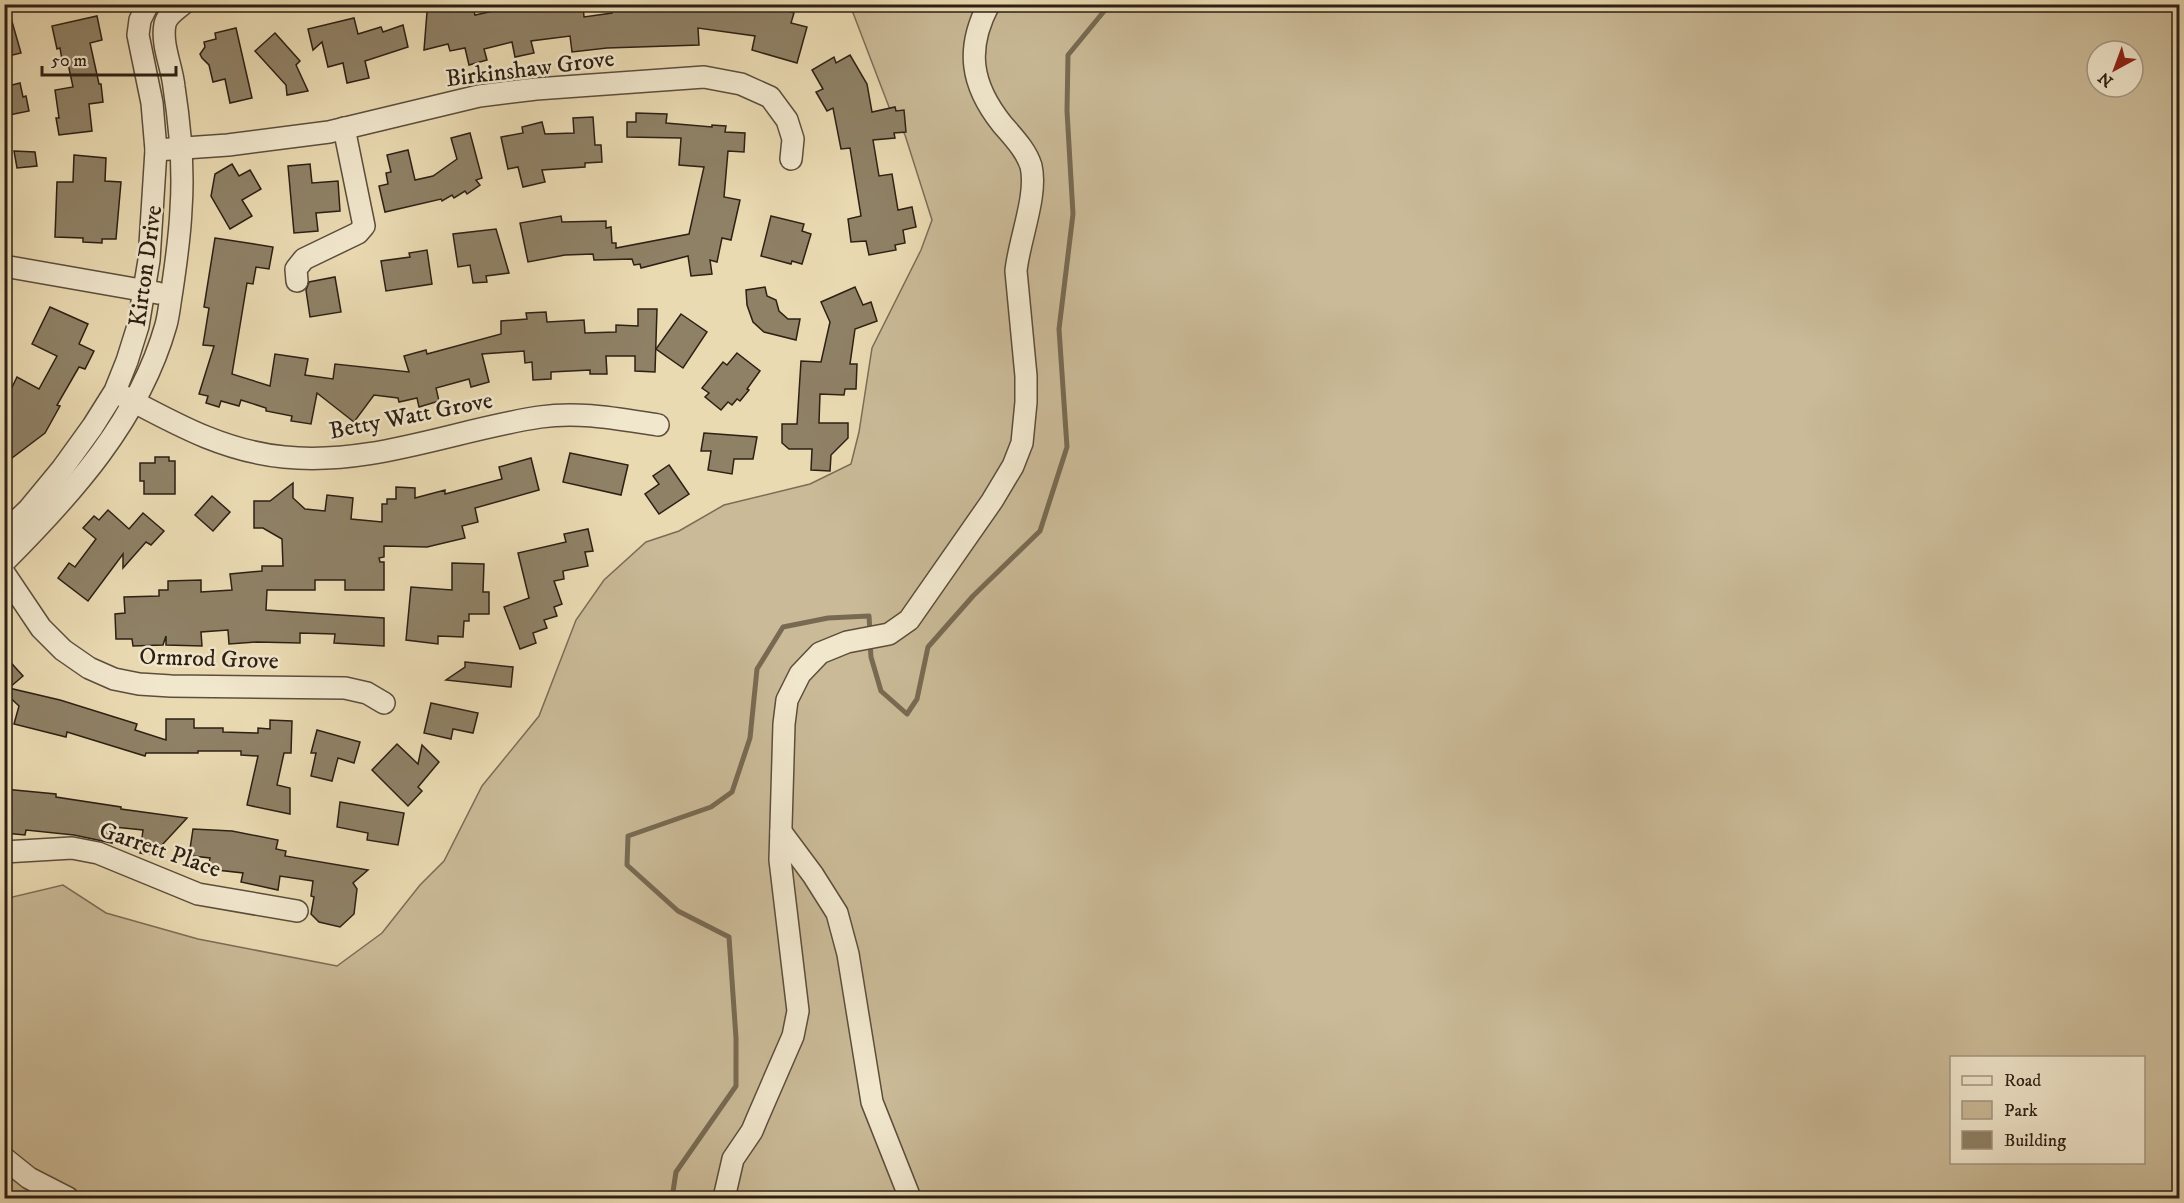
<svg xmlns="http://www.w3.org/2000/svg" width="2184" height="1203" viewBox="0 0 2184 1203" font-family="'IM FELL DW Pica',serif">
  <rect width="100%" height="100%" fill="#eadab2"/>
  <filter id="stains"><feTurbulence type="fractalNoise" baseFrequency=".00333" numOctaves="4"/><feColorMatrix values="0 0 0 0 .2 0 0 0 0 .09 0 0 0 0 .02 0 0 0 .5 -.17"/></filter>
  <radialGradient id="worn" r=".72"><stop offset=".6" stop-color="#630" stop-opacity="0"/><stop offset="1" stop-color="#630" stop-opacity=".3"/></radialGradient>
  <path fill="#caba97" stroke="#7c6d56" stroke-width="1.5" fill-rule="evenodd" d="M 850,5 L 2179,5 L 2179,1198 L 5,1198 L 4,899 L 63,885 L 106,913 L 198,939 L 337,966 L 382,933 L 420,885 L 444,861 L 482,786 L 539,716 L 576,620 L 604,580 L 646,542 L 679,531 L 724,505 L 810,484 L 851,464 L 859,432 L 872,348 L 921,250 L 932,220 L 905,135 L 889,107 ZM 2097,51 L 2133,51 L 2133,87 L 2097,87 ZM 1952,1058 L 2144,1058 L 2144,1162 L 1952,1162 Z"/>
  <g fill="none" stroke-linecap="round" stroke-linejoin="round">
    <g stroke="#786a52" stroke-width="5">
      <polyline points="870,642 871,657 881,691 907,714 917,699 928,647 973,596 1040,531 1067,447 1059,329 1073,214 1067,111 1068,55 1110,4"/>
      <polyline points="672,1198 676,1172 736,1086 736,1038 729,937 678,911 627,865 628,836 711,807 732,792 750,738 757,669 783,627 828,618 869,616 870,633"/>
    </g>
  </g>
  <g fill="#8f8166" stroke="#2d2014" stroke-width="1.5">
    <polygon points="430,4 472,4 475,15 507,8 506,4 583,4 584,17 612,13 612,4 793,4 791,12 794,13 791,23 807,27 797,63 752,50 755,36 698,28 699,45 607,48 572,52 570,36 531,41 534,53 515,57 512,42 484,49 487,60 469,65 465,48 450,51 448,44 424,50 427,12"/>
    <polygon points="4,11 9,11 21,53 4,57"/>
    <polygon points="97,16 102,40 90,43 99,84 101,84 103,102 89,104 92,131 59,135 56,118 59,118 55,90 73,87 67,59 62,60 60,48 57,49 52,26"/>
    <polygon points="354,18 358,34 381,27 383,32 403,25 408,47 365,61 369,78 347,83 343,63 328,67 322,42 313,50 308,29"/>
    <polygon points="236,28 252,98 230,103 225,79 213,82 209,65 202,58 200,54 205,47 204,42 216,39 215,33"/>
    <polygon points="275,33 300,61 296,65 308,91 287,95 286,85 255,51"/>
    <polygon points="850,55 867,84 872,112 895,107 896,111 904,110 906,132 894,133 895,138 873,140 879,176 892,174 898,210 912,207 916,227 903,230 905,243 895,245 896,250 869,255 866,241 851,242 848,219 861,216 850,148 841,149 833,108 827,111 816,92 823,89 812,70 834,57 836,63"/>
    <polygon points="20,83 23,97 26,96 29,111 4,116 4,87"/>
    <polygon points="636,113 667,114 666,123 712,127 712,125 726,126 725,132 745,133 744,152 728,151 724,197 740,200 731,240 722,238 717,262 710,260 712,274 691,276 688,256 641,268 640,264 634,265 632,259 594,260 593,254 565,255 528,262 520,223 561,216 562,222 606,221 606,228 611,227 612,243 616,243 616,248 689,234 704,167 679,165 681,138 627,137 627,122 636,122"/>
    <polygon points="593,117 595,145 601,145 602,162 585,163 585,167 542,170 545,182 523,187 518,167 508,169 501,137 523,133 522,127 542,122 545,134 574,133 573,118"/>
    <polygon points="470,133 482,178 476,180 480,185 467,194 465,191 454,198 452,195 442,201 441,199 385,212 379,186 388,184 386,173 391,172 387,155 408,150 415,180 433,176 457,159 451,138"/>
    <polygon points="14,151 35,152 37,166 17,168"/>
    <polygon points="74,155 106,158 105,181 121,182 116,239 102,239 102,243 83,242 83,238 55,237 57,182 73,182"/>
    <polygon points="232,164 239,176 250,170 261,189 242,200 252,216 230,229 211,196 215,174"/>
    <polygon points="310,164 312,183 338,181 340,211 316,213 318,231 294,233 288,166"/>
    <polygon points="771,216 804,224 802,231 811,234 802,264 792,261 791,264 761,256"/>
    <polygon points="496,229 509,273 486,276 487,282 473,283 470,265 458,267 453,234"/>
    <polygon points="215,238 273,247 269,269 256,267 253,284 247,283 232,374 270,386 275,354 308,359 305,375 333,379 335,364 409,372 404,356 426,350 427,354 501,334 501,321 527,319 526,313 546,312 547,322 584,320 585,333 616,332 616,325 638,326 638,309 657,309 655,372 635,371 635,356 606,356 607,374 590,374 590,370 551,372 551,379 533,380 532,362 525,363 524,351 482,354 489,382 471,387 469,379 436,388 439,401 419,407 417,398 399,402 398,398 374,395 354,422 317,393 311,424 291,421 292,416 266,411 266,408 241,400 239,406 221,401 219,407 206,403 208,396 199,394 214,346 203,345 209,308 204,307"/>
    <polygon points="427,250 432,284 386,291 381,261 410,257 409,253"/>
    <polygon points="335,277 341,312 310,317 306,290 309,282"/>
    <polygon points="765,287 767,296 776,300 779,311 788,319 800,319 796,340 764,332 753,322 747,305 746,290"/>
    <polygon points="855,287 863,305 871,302 877,321 855,329 850,364 857,364 856,389 845,389 844,395 820,394 819,423 848,423 848,438 831,455 830,471 811,470 812,449 789,449 782,443 782,424 797,424 801,361 821,362 830,322 821,302"/>
    <polygon points="50,307 88,324 79,344 94,351 85,369 79,367 57,405 60,406 45,433 4,464 4,404 17,377 39,389 57,356 32,344"/>
    <polygon points="681,314 707,332 683,368 656,349"/>
    <polygon points="737,353 760,371 747,389 749,390 740,401 737,399 732,405 728,402 721,410 705,397 709,393 702,388 723,362 727,365"/>
    <polygon points="704,433 757,437 753,459 734,459 732,474 708,470 711,451 701,451"/>
    <polygon points="570,453 628,465 621,495 563,482"/>
    <polygon points="155,457 169,457 169,461 175,461 175,494 144,494 144,481 140,481 140,463 155,463"/>
    <polygon points="531,458 539,490 475,508 478,522 462,526 465,538 427,547 384,546 384,557 379,558 380,562 384,562 384,590 345,590 345,580 315,580 315,590 267,590 266,610 384,618 384,646 334,643 335,634 300,633 300,643 257,642 229,644 228,630 201,632 202,646 166,645 166,636 163,645 133,646 132,639 116,639 115,614 125,613 124,597 159,596 159,590 168,590 168,581 201,580 201,592 232,590 230,574 262,571 262,566 283,566 282,539 263,528 254,528 254,501 270,501 293,483 293,498 305,509 325,511 327,495 353,498 351,519 382,522 382,504 387,504 387,499 396,499 396,487 415,488 415,498 445,490 445,494 502,479 499,467"/>
    <polygon points="669,465 689,494 659,514 645,494 659,484 653,476"/>
    <polygon points="212,496 230,512 213,531 195,515"/>
    <polygon points="108,510 129,529 143,513 164,531 151,545 146,542 123,568 123,554 88,601 58,578 69,563 75,567 96,539 83,528 94,516 99,520"/>
    <polygon points="588,529 593,551 585,552 588,566 563,571 564,579 554,581 562,604 554,607 557,616 544,620 547,628 533,633 536,643 520,649 504,607 529,598 518,553 566,542 564,534"/>
    <polygon points="452,563 484,564 483,592 489,592 489,614 469,614 469,621 464,621 463,637 438,636 438,644 406,640 411,587 452,590"/>
    <polygon points="4,655 23,676 9,688 60,700 137,724 135,730 166,740 166,719 194,719 194,728 223,728 223,732 258,733 258,728 270,729 270,720 292,721 291,753 284,753 277,785 290,788 290,814 247,805 258,756 241,755 241,751 198,751 198,753 146,753 145,756 67,732 66,737 14,724 19,706 4,692"/>
    <polygon points="465,662 513,667 511,687 446,680 465,667"/>
    <polygon points="431,703 478,713 473,733 453,729 451,739 424,733"/>
    <polygon points="317,730 360,742 354,763 338,758 332,781 311,776 316,753 311,753"/>
    <polygon points="397,744 418,764 422,745 439,762 418,787 422,791 408,806 372,770"/>
    <polygon points="4,789 56,794 56,797 121,807 121,809 187,818 162,845 161,856 140,853 143,830 114,827 112,843 74,835 26,830 25,835 4,833"/>
    <polygon points="340,802 404,813 398,845 367,840 368,833 337,827"/>
    <polygon points="193,829 232,831 278,840 276,849 286,851 285,856 368,870 353,883 357,889 354,914 340,927 319,922 311,914 314,897 311,896 313,881 280,876 278,890 241,882 243,873 208,869 210,858 193,856 194,849 190,849"/>
  </g>
  <g fill="none" stroke-linecap="round" stroke-linejoin="round">
    <g stroke="#5c4e3c" stroke-width="24">
      <g id="minor">
        <polyline points="156,150 228,145 329,132 479,96 536,89 704,77 741,84 770,97 787,120 793,139 791,159"/>
        <polyline points="4,266 158,293"/>
        <polyline points="297,281 296,269 304,259 358,233 364,226 344,128"/>
        <path d="M 123,396 C 176,424 223,451 284,457 C 372,466 454,430 540,417 C 580,411 618,419 658,425"/>
        <polyline points="4,533 29,509 62,469 93,426 115,391 127,361 138,326 149,260 156,150 152,103 138,35 140,20 148,4"/>
        <path d="M 4,562 C 72,494 139,420 166,325 C 169,314 170,301 172,290 C 176,263 180,236 181,209 C 184,168 180,126 174,87 C 172,66 161,45 165,24 C 167,15 176,10 183,4"/>
        <polyline points="4,573 41,628 63,650 89,668 114,679 139,684 171,686 345,688 367,693 384,703"/>
        <polyline points="781,832 813,875 837,913 848,954 872,1102 910,1198"/>
        <polyline points="4,852 72,848 98,853 198,894 297,911"/>
        <polyline points="4,1158 29,1178 68,1198"/>
        <path d="M 724,1198 L 733,1159 L 752,1131 L 757,1119 L 793,1036 L 798,1011 L 780,860 L 784,724 L 787,700 L 800,674 L 820,653 L 847,642 L 889,634 L 909,620 L 992,501 L 1013,466 L 1022,443 L 1026,402 L 1026,376 L 1016,271 C 1019,240 1038,195 1031,166 C 1026,150 1013,137 1002,124 C 971,85 965,49 989,4"/>
      </g>
    </g>
    <use href="#minor" stroke="#f1e7cd" stroke-width="21"/>
  </g>
  <g text-anchor="middle" dominant-baseline="central" stroke-width="5" stroke-linejoin="round" paint-order="stroke">
    <g font-size="24" fill="#2d2014" stroke="#f1e7cd">
      <text transform="translate(530 69) rotate(-7)">Birkinshaw Grove</text>
      <text transform="translate(146 266) rotate(-82)">Kirton Drive</text>
      <text transform="translate(411 416) rotate(-11)">Betty Watt Grove</text>
      <text transform="translate(209 659) rotate(2)">Ormrod Grove</text>
      <text transform="translate(160 850) rotate(19)">Garrett Place</text>
    </g>
  </g>
  <rect width="2184" height="1203" fill="none" stroke="#eadab2" stroke-width="24"/>
  <rect x="6" y="6" width="2172" height="1191" fill="none" stroke="#2d2014" stroke-width="3"/>
  <rect x="12" y="12" width="2160" height="1179" fill="none" stroke="#2d2014" stroke-width="1.5"/>
  <rect x="1950" y="1056" width="195" height="108" fill="#f1e7cd" stroke="#a39783" stroke-width="1.5"/>
  <rect x="1962" y="1076" width="30" height="9" fill="#f1e7cd" stroke="#a39783" stroke-width="1.5"/>
  <text x="2004" y="1086" font-size="18" fill="#2d2014">Road</text>
  <rect x="1962" y="1101" width="30" height="18" fill="#caba97" stroke="#a39783" stroke-width="1.5"/>
  <text x="2004" y="1116" font-size="18" fill="#2d2014">Park</text>
  <rect x="1962" y="1131" width="30" height="18" fill="#8f8166" stroke="#a39783" stroke-width="1.5"/>
  <text x="2004" y="1146" font-size="18" fill="#2d2014">Building</text>
  <g transform="translate(2115 69) rotate(221)"><circle r="28" fill="#f1e7cd" stroke="#a39783" stroke-width="1.5"/>
  <path d="M0-4.5L10 22L0 15L-10 22Z" fill="#8f2418"/>
  <text y="-9" font-size="16" font-weight="bold" text-anchor="middle" fill="#2d2014">N</text>
  </g>
  <path d="M42 66v9h134v-9" fill="none" stroke="#2d2014" stroke-width="3"/>
  <text x="51" y="66" font-size="18" fill="#2d2014" stroke="#f1e7cd" stroke-width="4.5" paint-order="stroke">50 m</text>
  <rect width="100%" height="100%" filter="url(#stains)"/>
  <rect width="100%" height="100%" fill="url(#worn)"/>
</svg>
